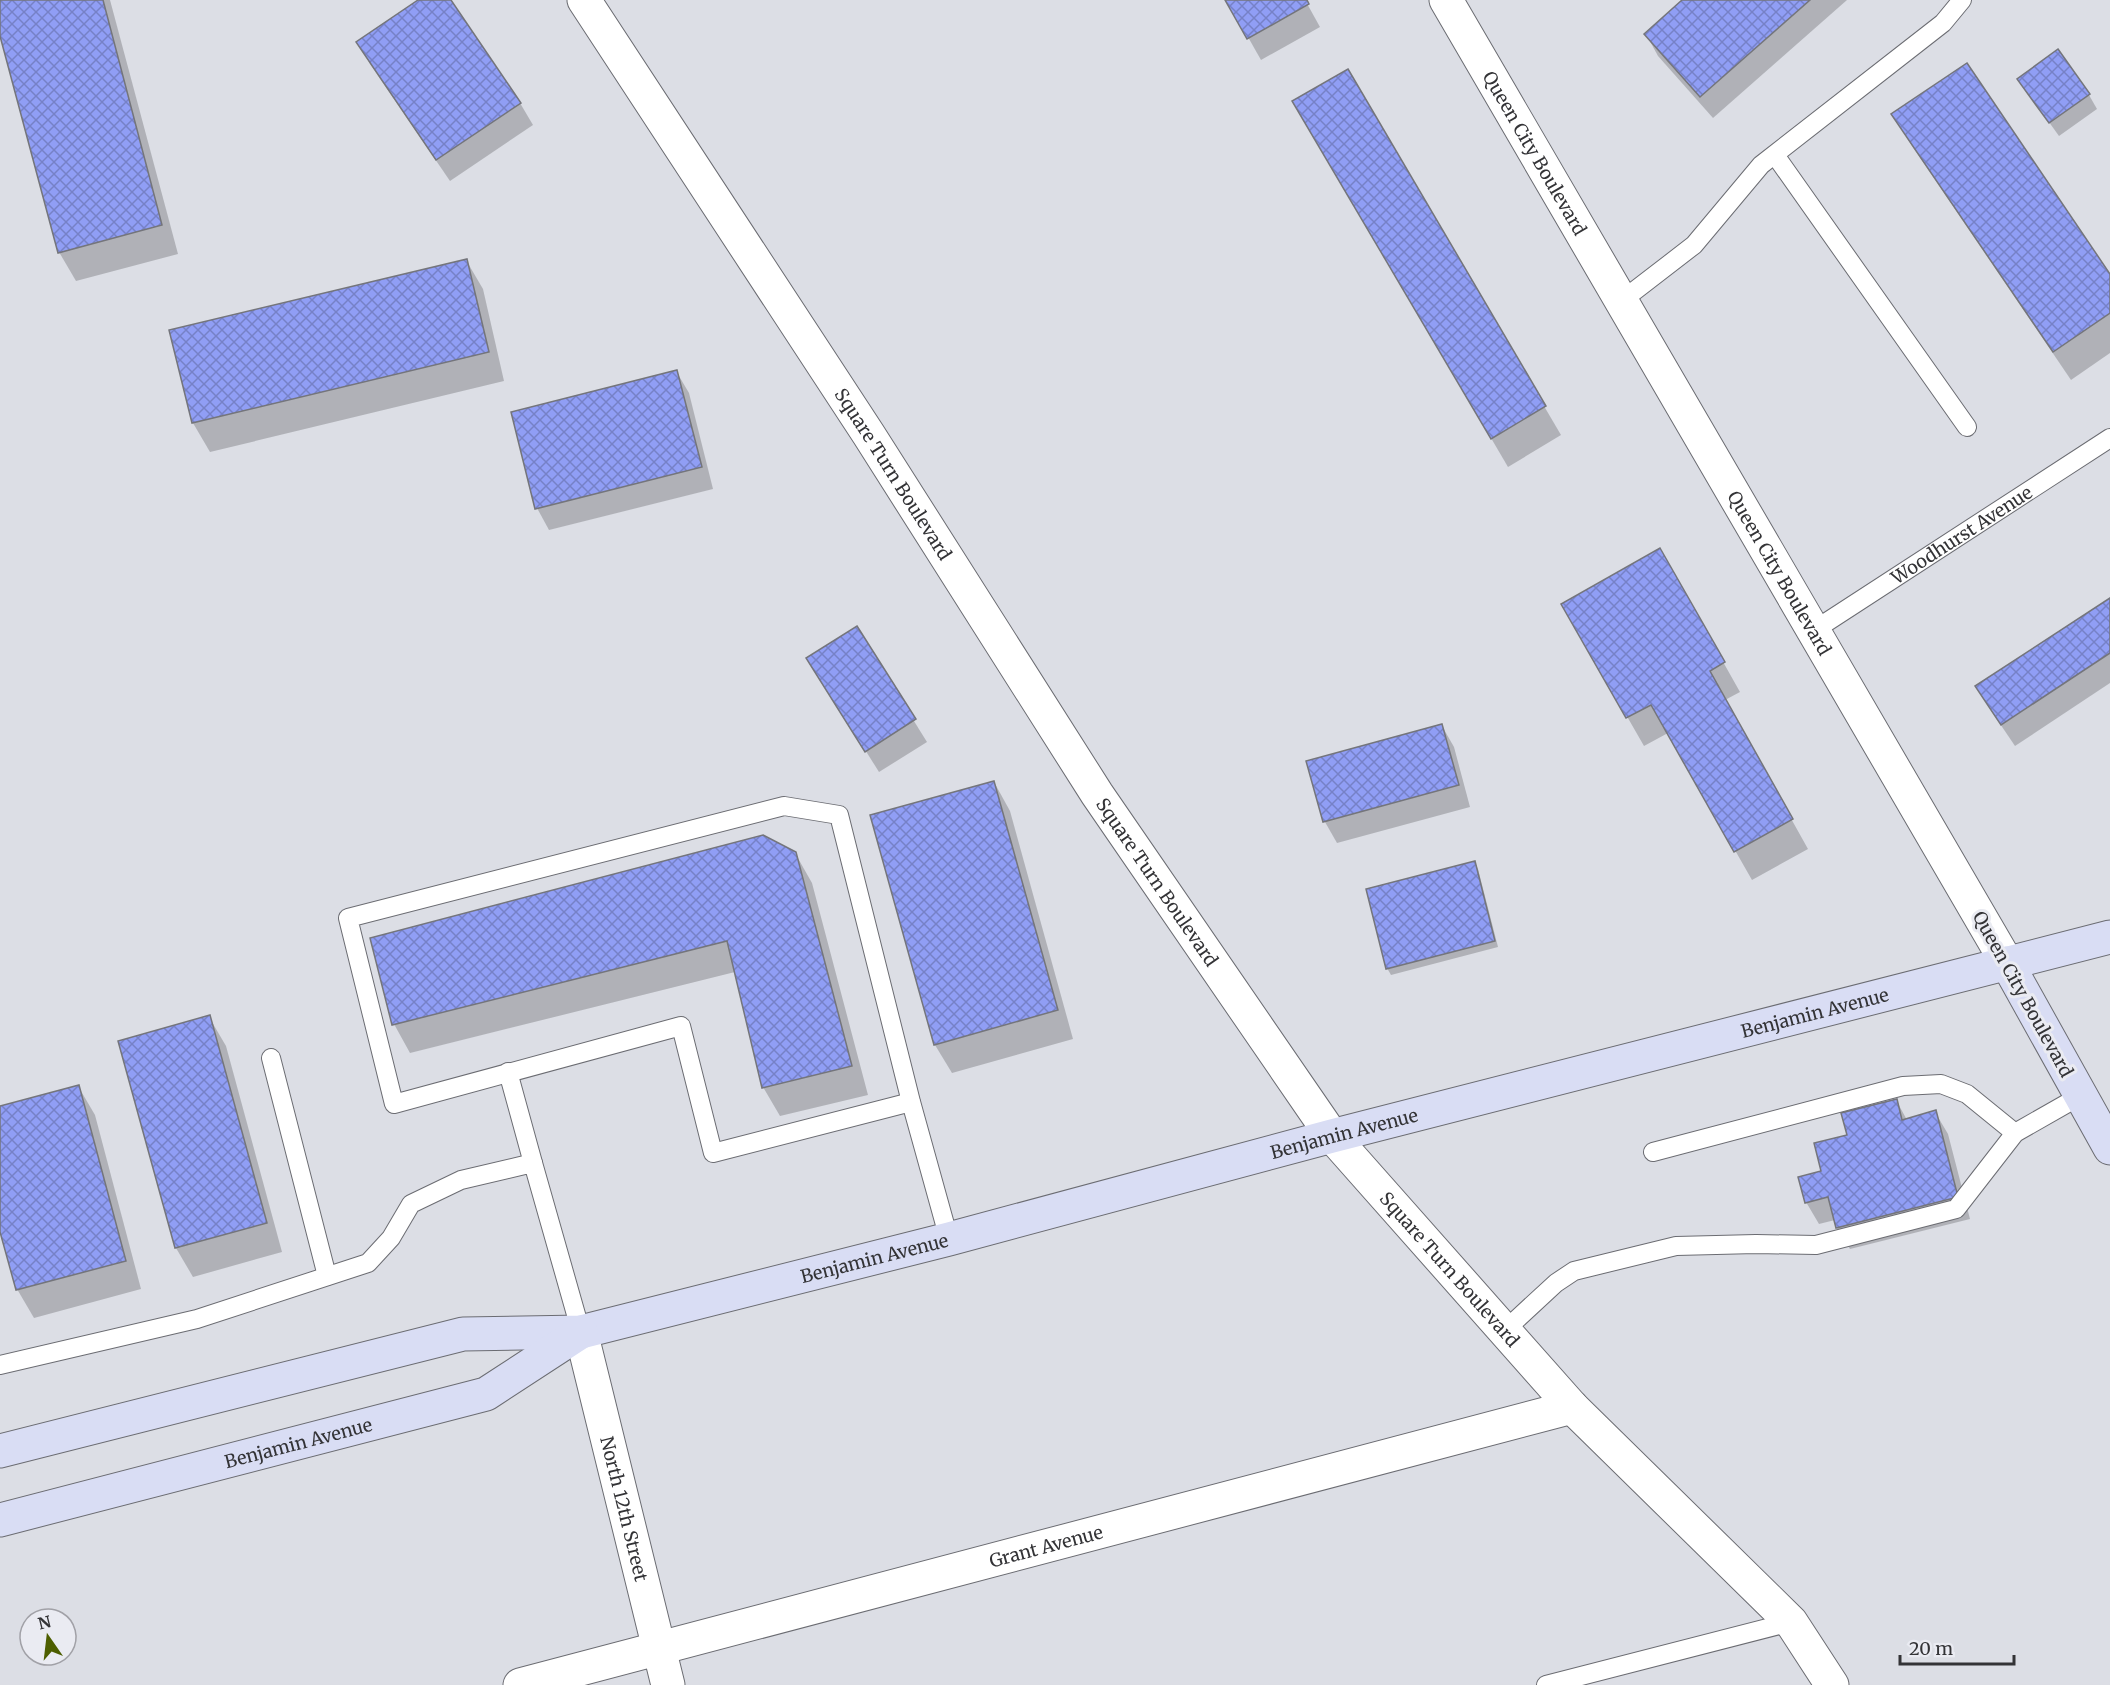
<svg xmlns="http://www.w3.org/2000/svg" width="2110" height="1685" viewBox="0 0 2110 1685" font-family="Merriweather,serif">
  <defs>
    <pattern id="building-cross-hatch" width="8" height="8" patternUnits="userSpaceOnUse" patternTransform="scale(1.5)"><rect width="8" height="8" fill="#909ef5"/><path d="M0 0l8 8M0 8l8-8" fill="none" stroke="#7681c7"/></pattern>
  </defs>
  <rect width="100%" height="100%" fill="#dcdee5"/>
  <g fill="#0003">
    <polygon points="0,0 110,0 178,254 76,281 59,252 0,30"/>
    <polygon points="420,0 450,0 520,103 533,125 450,181 370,64 358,42"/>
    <polygon points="1227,0 1305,0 1320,27 1261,60"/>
    <polygon points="1684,0 1847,0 1713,118 1658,56 1646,34"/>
    <polygon points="1347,71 1561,435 1508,467 1294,102"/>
    <polygon points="2028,93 2089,95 2097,109 2059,136"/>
    <polygon points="1893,114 2110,277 2110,353 2071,380 1910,143"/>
    <polygon points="466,260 483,289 504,381 210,452 193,423 171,331"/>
    <polygon points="676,371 689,393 713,489 549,530 537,508"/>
    <polygon points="1660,550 1740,692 1725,700 1808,849 1752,880 1668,733 1644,746 1563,605"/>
    <polygon points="2110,600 2110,683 2015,746 1990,709"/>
    <polygon points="856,628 927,742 879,772 808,659"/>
    <polygon points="1442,726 1454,747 1470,807 1337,843 1325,822"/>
    <polygon points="994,782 1010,811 1073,1039 952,1073 935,1045 872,816"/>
    <polygon points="795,853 812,883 868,1095 780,1116 763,1087 735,972 410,1053 394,1024"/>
    <polygon points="1474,862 1478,869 1498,947 1391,975 1387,968"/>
    <polygon points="209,1017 226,1046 282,1252 193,1277 176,1248 120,1042"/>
    <polygon points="78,1086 95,1115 141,1289 34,1318 17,1289 0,1226 0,1107"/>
    <polygon points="1896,1100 1907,1120 1935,1112 1948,1134 1970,1219 1850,1249 1837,1228 1835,1220 1819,1224 1806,1202 1823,1172 1848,1136"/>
  </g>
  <g fill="url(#building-cross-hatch)" stroke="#74757b" stroke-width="1.5">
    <polygon points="0,0 103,0 162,225 58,253 0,36"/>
    <polygon points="418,0 451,0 521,103 436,160 356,42"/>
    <polygon points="1225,0 1307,0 1309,4 1247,39"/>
    <polygon points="1682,0 1810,0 1700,97 1644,34"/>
    <polygon points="2058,49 2090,94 2049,123 2017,79"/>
    <polygon points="1967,63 2110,274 2110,313 2053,352 1891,114"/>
    <polygon points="1348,69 1546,406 1491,439 1292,101"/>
    <polygon points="467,259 489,352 192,423 169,330"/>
    <polygon points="677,370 702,467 535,509 511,412"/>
    <polygon points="1660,548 1725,662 1710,671 1793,819 1734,852 1651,705 1626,718 1561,604"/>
    <polygon points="2110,598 2110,653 2001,725 1975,686"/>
    <polygon points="857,626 916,719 865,752 806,658"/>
    <polygon points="1442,724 1459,785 1323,822 1306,761"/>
    <polygon points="994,781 1058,1010 934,1045 870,815"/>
    <polygon points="763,835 796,852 852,1066 762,1088 727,941 392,1025 370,938"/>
    <polygon points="1475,861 1495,941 1386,969 1366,889"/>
    <polygon points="210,1015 267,1223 175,1248 118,1041"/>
    <polygon points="79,1085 126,1261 16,1290 0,1232 0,1106"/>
    <polygon points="1897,1099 1902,1120 1936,1110 1958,1197 1836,1228 1828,1197 1805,1203 1798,1177 1821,1171 1814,1143 1847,1135 1841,1113"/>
  </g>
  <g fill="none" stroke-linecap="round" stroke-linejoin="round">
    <g stroke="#6b6c72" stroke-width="20">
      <g id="lane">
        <polyline points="1775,155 1967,427"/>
        <polyline points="1620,302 1694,245 1761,165 1943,23 1962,0"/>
        <path id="s1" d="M 1813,631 L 2110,438"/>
        <polyline points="271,1058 327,1276"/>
        <polyline points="508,1072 533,1163"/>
        <polyline points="911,1102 713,1153 681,1026 394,1104 348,918 784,806 839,815 911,1102 949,1239"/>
        <polyline points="1653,1152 1903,1086 1941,1084 1967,1094 2015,1133"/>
        <polyline points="1504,1331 1556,1283 1574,1271 1676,1246 1756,1244 1816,1245 1956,1209 2015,1133 2080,1096"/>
        <polyline points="0,1365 197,1319 368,1263 391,1238 411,1204 461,1180 533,1163 581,1332"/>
        <polyline points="1546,1685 1791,1622"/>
      </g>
    </g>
    <g stroke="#6b6c72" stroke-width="35">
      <g id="street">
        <path id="s2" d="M 584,0 L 869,435 L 1097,794 L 1332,1136 L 1572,1407 L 1791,1622 L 1832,1685"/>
        <path id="s3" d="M 1446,0 L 2007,963"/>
        <path id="s4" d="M 581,1332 L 668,1685"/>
        <path id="s5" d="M 520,1685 L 1572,1407"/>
      </g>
    </g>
    <g stroke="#6b6c72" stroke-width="35">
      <g id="secondary">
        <polyline points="2007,963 2110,1148"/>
        <path id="s6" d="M 0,1451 L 463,1334 L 581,1332 L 949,1239 L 1332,1136 L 2110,937"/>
        <path id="s7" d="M 0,1520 L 486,1394 L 581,1332"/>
      </g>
    </g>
    <use href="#lane" stroke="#fff" stroke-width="18"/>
    <use href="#street" stroke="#fff" stroke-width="33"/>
    <use href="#secondary" stroke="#d9ddf4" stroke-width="33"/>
  </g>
  <g text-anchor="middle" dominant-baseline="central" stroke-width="6" stroke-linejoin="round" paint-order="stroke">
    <g font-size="18" fill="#333336" stroke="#eaebf2">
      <text stroke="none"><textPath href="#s3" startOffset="177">Queen City Boulevard</textPath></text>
      <text stroke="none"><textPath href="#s2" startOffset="566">Square Turn Boulevard</textPath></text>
      <text stroke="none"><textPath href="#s1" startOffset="177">Woodhurst Avenue</textPath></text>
      <text stroke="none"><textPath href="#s3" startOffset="663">Queen City Boulevard</textPath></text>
      <text stroke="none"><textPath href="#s2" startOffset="1052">Square Turn Boulevard</textPath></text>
      <text transform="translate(2023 994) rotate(61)">Queen City Boulevard</text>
      <text stroke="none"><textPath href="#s6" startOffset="1870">Benjamin Avenue</textPath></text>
      <text stroke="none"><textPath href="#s6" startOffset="1384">Benjamin Avenue</textPath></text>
      <text stroke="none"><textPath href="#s6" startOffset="898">Benjamin Avenue</textPath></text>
      <text stroke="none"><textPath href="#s2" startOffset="1538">Square Turn Boulevard</textPath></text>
      <text stroke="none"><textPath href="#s7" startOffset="308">Benjamin Avenue</textPath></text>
      <text stroke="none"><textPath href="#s4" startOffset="182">North 12th Street</textPath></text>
      <text stroke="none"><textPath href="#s5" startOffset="544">Grant Avenue</textPath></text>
    </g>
  </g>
  <g transform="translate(48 1637) rotate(346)"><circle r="28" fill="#eaebf2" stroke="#a1a1a7" stroke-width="1.5"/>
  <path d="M0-4.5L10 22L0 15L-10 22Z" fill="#4d5e00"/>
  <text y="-9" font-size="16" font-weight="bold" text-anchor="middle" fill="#333336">N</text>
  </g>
  <path d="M1900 1655v9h114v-9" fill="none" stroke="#333336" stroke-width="3"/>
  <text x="1909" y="1655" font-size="18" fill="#333336" stroke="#eaebf2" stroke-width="4.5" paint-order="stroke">20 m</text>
</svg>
